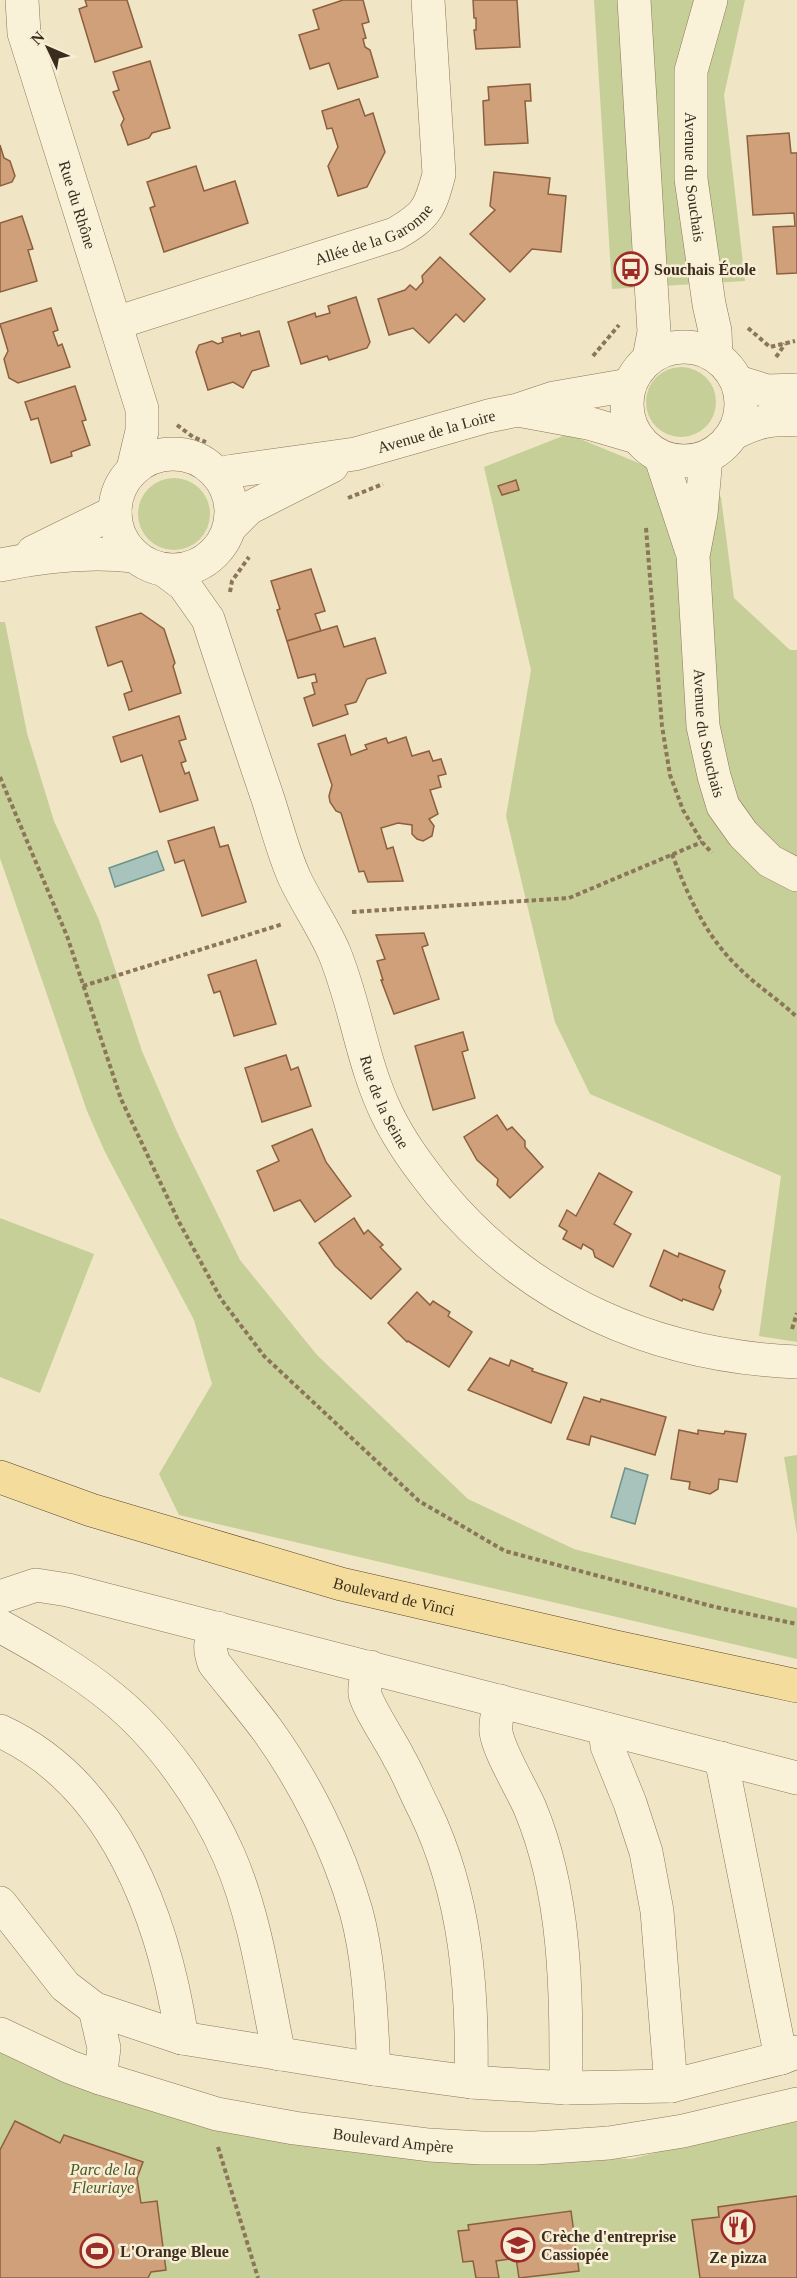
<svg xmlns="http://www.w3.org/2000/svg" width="797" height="2278" viewBox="0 0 797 2278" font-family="'Times New Roman',serif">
  <rect width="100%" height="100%" fill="#f0e5c5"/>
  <g fill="#c6cf98">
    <polygon points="594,0 745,0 724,95 745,281 612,289"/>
    <circle cx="681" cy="402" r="35"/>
    <polygon points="568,434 721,497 734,598 790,650 797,650 797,1342 759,1336 781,1176 590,1094 555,1022 506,816 531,670 484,467"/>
    <circle cx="174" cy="514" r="36"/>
    <polygon points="0,622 5,622 27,733 54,821 99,920 142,1051 177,1132 240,1260 317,1355 468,1499 574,1549 797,1608 797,1659 179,1515 159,1474 212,1384 194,1320 105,1152 87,1111 0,858"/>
    <polygon points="0,1218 94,1254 40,1393 0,1377"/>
    <polygon points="797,1455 797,1534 784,1457"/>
    <polygon points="0,2036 295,2144 631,2159 797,2117 797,2278 0,2278"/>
  </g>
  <g fill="#a7c3bc" stroke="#6d928a" stroke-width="1.5">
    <polygon points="157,851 164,870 115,887 109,868"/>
    <polygon points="625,1468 648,1475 635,1524 611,1517"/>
  </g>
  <g fill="#cfa079" stroke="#8c603f" stroke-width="1.5">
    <polygon points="85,0 127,0 142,47 95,62 79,9 87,6"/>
    <polygon points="343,0 363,0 369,22 362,24 366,38 363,39 365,47 370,50 378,77 338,89 329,63 310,69 299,35 319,29 313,10"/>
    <polygon points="473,0 517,0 520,47 476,49 474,30 476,30 476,18 474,18"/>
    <polygon points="150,61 170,128 152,133 149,138 128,145 121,125 124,119 113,92 119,90 113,72"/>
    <polygon points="530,84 531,101 525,101 528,143 485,145 483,101 489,100 488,87"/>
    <polygon points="359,99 365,116 373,113 385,152 367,187 338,196 328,166 338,147 332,128 327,129 322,111"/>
    <polygon points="789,133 791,153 797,153 797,273 777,274 773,227 795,226 794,213 753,215 747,136"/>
    <polygon points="0,145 4,158 10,161 15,176 12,182 0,186"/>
    <polygon points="196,166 204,191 235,181 248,223 164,252 150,208 155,206 147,182"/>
    <polygon points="494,172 550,178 548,194 566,196 561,252 532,249 510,272 470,234 495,210 490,206"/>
    <polygon points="22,216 33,249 28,250 37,281 0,292 0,223"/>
    <polygon points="440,257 485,299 464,322 456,314 429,343 413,328 389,335 378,299 405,290 410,285 416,290 423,282 422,276"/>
    <polygon points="356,297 370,342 367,348 329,360 327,356 301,364 288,322 315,313 316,317 330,313 328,306"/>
    <polygon points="51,308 58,330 53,332 58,346 62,344 70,367 18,383 9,378 4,359 8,351 0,324"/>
    <polygon points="259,331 269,366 252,371 243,388 233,382 208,390 196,352 199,345 212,341 218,344 223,342 222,338 240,333 241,336"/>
    <polygon points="75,386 86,420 82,421 90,445 71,452 72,456 51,463 38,418 31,420 25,402"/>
    <polygon points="516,480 519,490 502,495 498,486"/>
    <polygon points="311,569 325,611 315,614 321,631 287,641 277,610 280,609 271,581"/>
    <polygon points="141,613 164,629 175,663 173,666 181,693 129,710 124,694 132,691 122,661 108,666 96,627"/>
    <polygon points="337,626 344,647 375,638 386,673 367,679 356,702 345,705 348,714 313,726 304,698 315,694 312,683 317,682 315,674 298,678 287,641"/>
    <polygon points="179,716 186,739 179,741 186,761 181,763 185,774 189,772 198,800 160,812 142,755 121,762 113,737"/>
    <polygon points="345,735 351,755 367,749 365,745 386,738 388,743 406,737 412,756 429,751 433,761 441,759 446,774 438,776 441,787 430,790 438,814 429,819 434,826 432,836 423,841 417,839 412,834 412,825 398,823 381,828 387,849 393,847 403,881 368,882 364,871 359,872 341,813 336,811 330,802 329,796 332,785 318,744"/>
    <polygon points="214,827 220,847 228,845 246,902 202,916 184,860 175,863 168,841"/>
    <polygon points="424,933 428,945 422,947 439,999 394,1014 381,980 383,980 377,961 385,959 376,935"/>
    <polygon points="256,960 276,1024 234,1036 220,991 214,993 208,975"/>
    <polygon points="463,1032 468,1050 462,1052 475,1098 433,1110 415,1046"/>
    <polygon points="286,1055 291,1070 298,1067 311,1106 262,1122 245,1068"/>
    <polygon points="497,1115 507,1130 512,1127 525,1141 525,1147 543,1167 510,1198 497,1185 498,1179 477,1160 464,1137"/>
    <polygon points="312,1129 326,1162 351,1196 315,1222 300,1200 274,1211 257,1171 279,1161 272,1146"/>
    <polygon points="599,1173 632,1192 614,1224 631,1234 613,1267 595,1257 593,1250 583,1244 581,1249 563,1239 567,1231 559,1226 567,1210 576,1216"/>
    <polygon points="354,1218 364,1234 368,1230 383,1245 380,1247 401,1269 371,1299 335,1266 319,1243"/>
    <polygon points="664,1250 678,1257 679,1253 725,1271 719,1287 721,1291 713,1310 683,1299 682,1301 650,1286"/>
    <polygon points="417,1292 430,1305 433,1301 450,1312 448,1316 472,1332 449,1367 408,1341 407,1342 388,1323"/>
    <polygon points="490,1358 509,1366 511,1360 533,1369 532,1371 567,1383 551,1423 468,1390"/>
    <polygon points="584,1397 600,1402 601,1399 666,1417 655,1455 591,1436 589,1445 567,1439"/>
    <polygon points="679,1430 698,1434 698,1430 724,1434 725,1431 746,1434 737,1482 719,1479 718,1489 710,1494 689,1489 690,1482 671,1479"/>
    <polygon points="15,2121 60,2143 64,2135 143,2162 137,2178 141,2203 157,2201 166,2270 151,2272 148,2278 0,2278 0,2150"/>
    <polygon points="797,2196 797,2278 700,2278 692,2220 719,2217 718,2207"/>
    <polygon points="571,2211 579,2271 519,2278 516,2258 496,2261 499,2278 476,2278 473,2261 463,2262 458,2231 469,2230 468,2225"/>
  </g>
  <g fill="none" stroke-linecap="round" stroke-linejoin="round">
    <g stroke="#8c765a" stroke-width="34">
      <g id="minor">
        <path id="s1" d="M 22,0 L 24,33 L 142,409 L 142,431 L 133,469"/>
        <polyline points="634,0 654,332 649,358"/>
        <path id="s2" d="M 711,0 L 691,71 L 691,179 L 709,304 L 715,331 L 716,356"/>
        <path id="s3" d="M 116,323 L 395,234 C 426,216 430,209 439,174 L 428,0"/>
        <circle cx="684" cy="404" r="57"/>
        <polyline points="738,382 767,391 797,390"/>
        <polyline points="523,411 588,423 636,437"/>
        <path d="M 734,433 C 758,421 770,419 797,420"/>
        <circle cx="173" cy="512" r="58"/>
        <path id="s4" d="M 706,457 L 701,514 L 693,556 L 703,726 L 714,776 L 723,806 L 743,834 L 770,861 L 797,875"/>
        <polyline points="661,458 691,549"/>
        <path id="s5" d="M 219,474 L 233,471 L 355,454 L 488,416 L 518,410 L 554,398 L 629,385"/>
        <polyline points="230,527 249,508 332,466"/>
        <polyline points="33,552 115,512"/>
        <path d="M 0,565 C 43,556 90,551 134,556"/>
        <path id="s6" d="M 164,570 L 184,585 L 208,619 C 227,678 247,737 267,796 C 276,823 283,853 295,879 C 307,904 323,927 334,952 C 356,1005 362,1063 387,1114 C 401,1143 420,1168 439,1192 C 530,1302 655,1356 797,1362"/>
        <polyline points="0,1597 36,1585 68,1590 797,1778"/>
        <path d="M 0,1626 C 38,1647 77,1669 111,1697 C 160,1736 204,1799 229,1856 C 256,1918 265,1989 279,2054"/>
        <path d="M 218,1628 C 209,1641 209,1649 214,1663 C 232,1686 251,1708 268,1731 C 306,1784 338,1848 356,1911 C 370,1962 371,2017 374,2069"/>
        <path d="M 370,1667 C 367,1676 364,1684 365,1694 C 368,1708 392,1743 399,1758 C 409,1775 416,1794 425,1811 C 466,1896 473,1989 471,2082"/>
        <path d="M 500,1701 C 498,1711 495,1722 496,1732 C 499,1752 521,1787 530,1808 C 567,1897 566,1993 566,2088"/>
        <polyline points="605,1729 607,1746 630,1803 646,1852 657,1911 671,2086"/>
        <path d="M 0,1731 C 116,1784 164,1920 182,2038"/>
        <polyline points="721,1758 781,2058"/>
        <polyline points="0,1903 65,1986 95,2009 182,2038 374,2069 471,2082 566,2088 671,2086 781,2058 797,2052"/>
        <polyline points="95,2009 104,2048 100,2078"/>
        <path id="s7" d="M 0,2034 L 70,2067 L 100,2078 L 217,2114 L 294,2128 L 429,2145 L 482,2148 L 535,2148 L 609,2143 L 683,2131 L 797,2104"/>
      </g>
    </g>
    <g stroke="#5a442e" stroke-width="34">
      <g id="major">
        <path id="s8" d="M 0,1477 L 91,1510 L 341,1584 L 616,1647 L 797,1686"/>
      </g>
    </g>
    <g stroke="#8c765a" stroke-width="4" stroke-dasharray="4.5 3" stroke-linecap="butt">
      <polyline points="748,328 770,347 795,341"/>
      <polyline points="593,356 619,325"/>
      <polyline points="776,357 785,344"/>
      <polyline points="177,425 193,437 206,442"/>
      <polyline points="348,498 383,484"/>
      <polyline points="646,528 662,726 670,775 683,810 702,842 712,853"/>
      <polyline points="230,592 232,581 249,557"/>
      <polyline points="0,777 67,936 121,1099 179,1222 221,1299 264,1356 419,1501 505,1551 715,1607 797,1624"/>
      <path d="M 672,854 C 688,896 706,937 740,969 C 757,986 779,1000 797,1017"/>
      <polyline points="352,912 569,898 702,842"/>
      <polyline points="83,986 283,924"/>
      <polyline points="792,1329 797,1313"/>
      <polyline points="218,2147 258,2278"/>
    </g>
    <use href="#minor" stroke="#faf1d9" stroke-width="33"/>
    <use href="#major" stroke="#f4dc9c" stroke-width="33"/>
  </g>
  <defs>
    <g id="bus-ring" transform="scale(1.725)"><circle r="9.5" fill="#f7eed5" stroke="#9d2b28" stroke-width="1.5"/><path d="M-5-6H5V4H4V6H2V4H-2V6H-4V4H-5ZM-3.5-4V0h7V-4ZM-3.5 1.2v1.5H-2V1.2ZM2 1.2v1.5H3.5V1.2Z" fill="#9d2b28"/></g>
    <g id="restaurant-ring" transform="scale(1.725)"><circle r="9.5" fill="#f7eed5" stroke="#9d2b28" stroke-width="1.5"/><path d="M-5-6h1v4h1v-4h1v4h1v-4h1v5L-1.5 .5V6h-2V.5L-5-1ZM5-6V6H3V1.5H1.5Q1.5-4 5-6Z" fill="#9d2b28"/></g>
    <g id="school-ring" transform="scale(1.725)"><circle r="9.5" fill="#f7eed5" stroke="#9d2b28" stroke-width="1.5"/><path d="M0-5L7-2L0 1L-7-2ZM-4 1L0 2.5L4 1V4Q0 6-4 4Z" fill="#9d2b28"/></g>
    <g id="stadium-ring" transform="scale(1.725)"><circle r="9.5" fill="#f7eed5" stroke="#9d2b28" stroke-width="1.5"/><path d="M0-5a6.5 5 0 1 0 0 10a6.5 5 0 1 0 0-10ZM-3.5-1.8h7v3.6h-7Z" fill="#9d2b28"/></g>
  </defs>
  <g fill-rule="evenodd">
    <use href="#bus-ring" x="631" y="269"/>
    <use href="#restaurant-ring" x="738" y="2227"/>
    <use href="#school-ring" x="518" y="2245"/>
    <use href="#stadium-ring" x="97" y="2251"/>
  </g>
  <g text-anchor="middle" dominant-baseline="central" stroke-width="5" stroke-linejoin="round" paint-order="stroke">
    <g font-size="16" fill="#3b2d1e" stroke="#f7eed5">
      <text stroke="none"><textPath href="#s2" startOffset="180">Avenue du Souchais</textPath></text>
      <text stroke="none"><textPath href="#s1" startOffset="213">Rue du Rhône</textPath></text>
      <text stroke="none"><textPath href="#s3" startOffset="273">Allée de la Garonne</textPath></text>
      <text stroke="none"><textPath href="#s5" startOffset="222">Avenue de la Loire</textPath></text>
      <text stroke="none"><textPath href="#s4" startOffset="278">Avenue du Souchais</textPath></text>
      <text stroke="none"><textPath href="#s6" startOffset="582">Rue de la Seine</textPath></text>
      <text stroke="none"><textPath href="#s8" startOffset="412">Boulevard de Vinci</textPath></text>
      <text stroke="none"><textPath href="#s7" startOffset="410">Boulevard Ampère</textPath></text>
    </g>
    <g font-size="16" font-weight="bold" fill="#3b2d1e" stroke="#f7eed5" text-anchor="start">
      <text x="654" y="269">Souchais École</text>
      <text x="541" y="2236">Crèche d'entreprise<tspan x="541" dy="18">Cassiopée</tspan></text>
      <text x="120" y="2251">L'Orange Bleue</text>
      <text x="738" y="2257" text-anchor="middle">Ze pizza</text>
    </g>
    <g font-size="16" font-style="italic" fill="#4a5924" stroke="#f7eed5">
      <text x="103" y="2169">Parc de la<tspan x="103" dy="18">Fleuriaye</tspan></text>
    </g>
  </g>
  <g transform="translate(48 48) rotate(314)" stroke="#f7eed5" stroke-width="4.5" paint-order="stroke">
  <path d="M0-4.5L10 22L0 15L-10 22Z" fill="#3b2d1e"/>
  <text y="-9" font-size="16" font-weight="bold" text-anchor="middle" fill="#3b2d1e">N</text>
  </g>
</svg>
